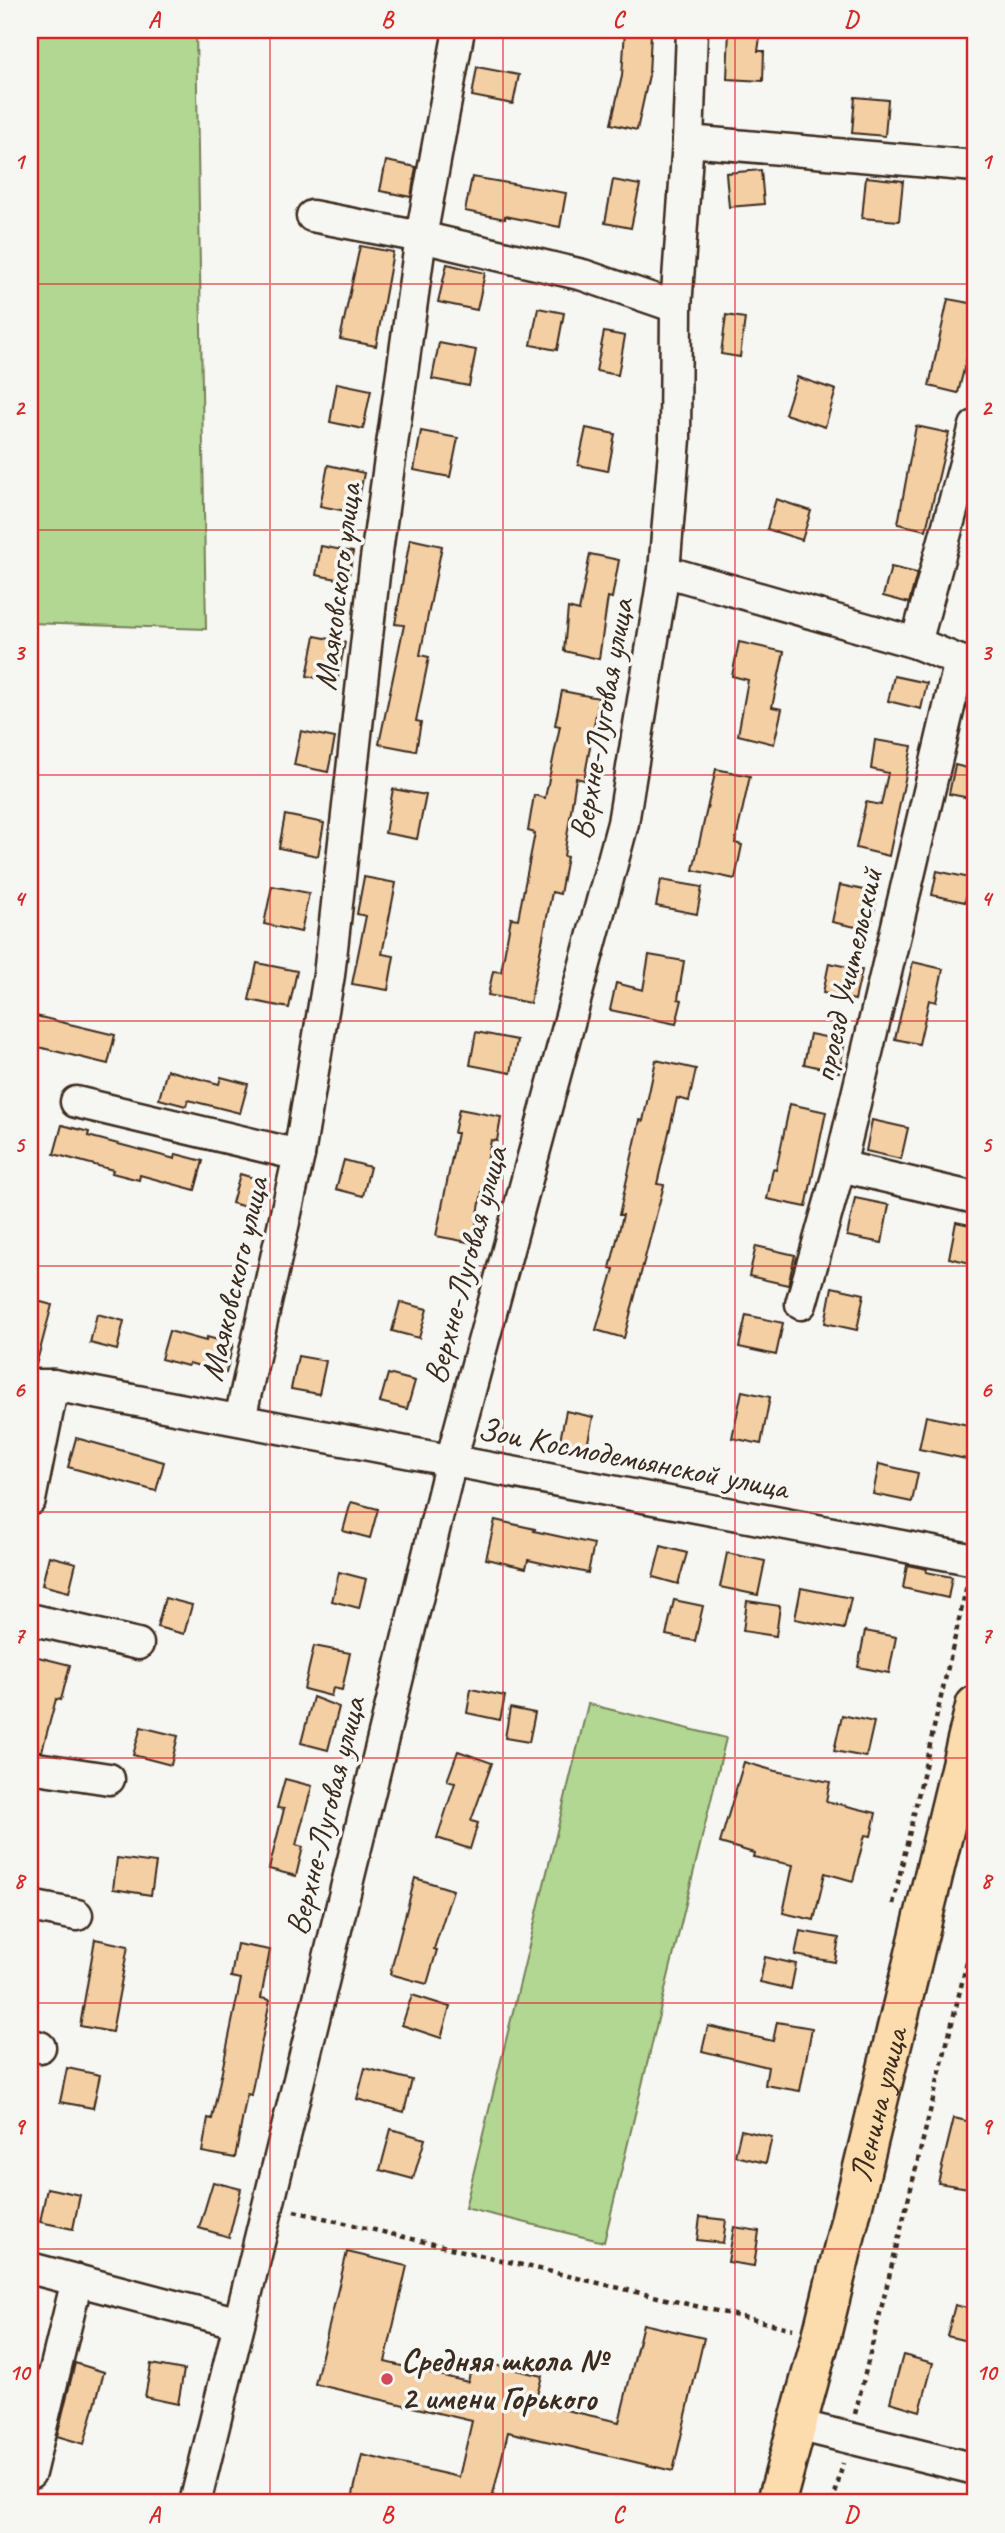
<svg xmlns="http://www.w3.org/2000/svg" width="1005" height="2533" viewBox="0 0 1005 2533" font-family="Caveat,sans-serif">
  <rect width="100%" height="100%" fill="#f6f6f2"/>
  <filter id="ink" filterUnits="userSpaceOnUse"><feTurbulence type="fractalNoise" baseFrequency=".0143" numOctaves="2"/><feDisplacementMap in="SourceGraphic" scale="14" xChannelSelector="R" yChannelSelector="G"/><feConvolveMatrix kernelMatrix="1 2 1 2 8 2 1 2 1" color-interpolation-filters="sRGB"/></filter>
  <g filter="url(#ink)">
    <g fill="#b1d793" stroke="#768058" stroke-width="2">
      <polygon points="30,30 196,30 206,629 30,623"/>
      <polygon points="588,1704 726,1738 604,2242 465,2208"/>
    </g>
    <g fill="#f4cfa4" stroke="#3b2a1e" stroke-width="2">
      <polygon points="625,30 651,32 649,75 637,130 611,124 622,76"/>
      <polygon points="729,30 761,30 758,51 764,51 763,81 727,79"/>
      <polygon points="477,67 519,75 513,104 472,96"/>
      <polygon points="855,97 888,100 885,136 852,133"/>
      <polygon points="386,161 416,167 411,197 380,191"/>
      <polygon points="761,170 764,204 729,207 726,173"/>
      <polygon points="472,177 566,193 560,227 505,216 505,219 465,211"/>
      <polygon points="866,177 903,181 899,221 862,218"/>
      <polygon points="613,180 640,185 631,228 605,223"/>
      <polygon points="360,246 393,252 376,346 340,339"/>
      <polygon points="447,264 485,273 477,310 438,302"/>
      <polygon points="948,299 975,304 975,325 958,393 929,386"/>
      <polygon points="538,308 564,313 557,350 531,345"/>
      <polygon points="726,315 745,318 740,357 721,354"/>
      <polygon points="604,332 625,336 618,375 596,371"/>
      <polygon points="439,343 476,350 469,386 432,379"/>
      <polygon points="797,377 836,390 825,427 785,414"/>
      <polygon points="337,383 371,390 363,429 330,422"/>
      <polygon points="916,426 949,433 926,530 898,524"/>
      <polygon points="586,428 615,434 608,471 578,465"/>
      <polygon points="421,431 458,438 450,477 414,470"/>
      <polygon points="328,465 364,473 356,513 320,506"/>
      <polygon points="776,499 811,511 802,540 767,529"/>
      <polygon points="410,539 442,546 420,655 429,657 416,721 421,722 416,751 379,744 404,625 395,624"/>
      <polygon points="321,546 353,552 348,581 316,575"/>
      <polygon points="590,554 619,560 612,598 608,597 599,659 564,651 568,608 579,611"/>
      <polygon points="891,567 917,573 909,603 883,596"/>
      <polygon points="315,636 345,642 337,682 307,676"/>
      <polygon points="739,642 784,652 772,707 782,709 774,744 738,735 748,680 732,676"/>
      <polygon points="894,676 927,683 921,709 888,701"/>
      <polygon points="562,691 599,698 584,780 576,778 564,856 567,857 560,894 552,892 530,1003 488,995 493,971 501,972 511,918 518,919 535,833 528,831 534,795 545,798 560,726 555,725"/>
      <polygon points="301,731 335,738 328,772 294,765"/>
      <polygon points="875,740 912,746 889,856 856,848 866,802 881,805 888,773 871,769"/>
      <polygon points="955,765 975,770 975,799 949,794"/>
      <polygon points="716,769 750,776 735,843 742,845 735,879 693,870"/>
      <polygon points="393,789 426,795 417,839 385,833"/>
      <polygon points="285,815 324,823 318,856 279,848"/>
      <polygon points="937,871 970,878 965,902 932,895"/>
      <polygon points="364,877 396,883 382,954 394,956 388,990 352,984 366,916 357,914"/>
      <polygon points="661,880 702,887 697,914 656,906"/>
      <polygon points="840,885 878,893 870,930 832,922"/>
      <polygon points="272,886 309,893 301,932 264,924"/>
      <polygon points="649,955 684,961 678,999 682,1000 676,1024 610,1010 616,983 643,990"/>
      <polygon points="913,962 943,969 936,1002 929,1000 919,1044 895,1039"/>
      <polygon points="257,963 297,971 289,1008 249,1000"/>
      <polygon points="829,963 862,970 855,1000 823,993"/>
      <polygon points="36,1016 115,1035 108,1064 30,1045"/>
      <polygon points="476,1032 517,1040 511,1073 470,1065"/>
      <polygon points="810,1034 845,1041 839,1072 804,1064"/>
      <polygon points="656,1060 696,1069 689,1101 677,1098 657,1184 664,1185 624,1338 596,1330 614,1269 610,1268 623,1215 619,1215 640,1120 643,1121"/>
      <polygon points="167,1070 219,1084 221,1077 248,1084 240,1113 188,1100 186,1106 159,1099"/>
      <polygon points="790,1104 826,1112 806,1207 767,1199 773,1169 776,1170"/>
      <polygon points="459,1109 501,1117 497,1141 491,1140 473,1243 436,1236 457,1133 454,1133"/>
      <polygon points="872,1120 908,1128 901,1159 866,1151"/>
      <polygon points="62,1125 89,1132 88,1136 175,1159 176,1154 203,1161 195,1190 140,1175 139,1180 112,1173 113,1170 54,1154"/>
      <polygon points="344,1160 370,1167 363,1196 336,1189"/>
      <polygon points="240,1174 267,1182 259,1211 232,1203"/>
      <polygon points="855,1198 889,1205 882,1243 847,1236"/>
      <polygon points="956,1222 975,1226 975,1264 949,1258"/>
      <polygon points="756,1246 795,1255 788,1285 749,1276"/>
      <polygon points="832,1287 864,1294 857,1330 825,1323"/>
      <polygon points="30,1299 52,1305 36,1365 30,1364"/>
      <polygon points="400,1302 427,1309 419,1338 392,1331"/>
      <polygon points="97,1314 124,1321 117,1350 90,1343"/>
      <polygon points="746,1315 783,1323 776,1355 739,1347"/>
      <polygon points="169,1331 206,1341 207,1337 233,1344 226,1373 189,1363 188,1366 161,1359"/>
      <polygon points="298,1356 326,1361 319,1394 291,1389"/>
      <polygon points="388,1374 415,1381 407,1409 380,1402"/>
      <polygon points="742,1391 770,1397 761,1444 732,1438"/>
      <polygon points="566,1411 593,1417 586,1451 559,1445"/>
      <polygon points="926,1416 973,1426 966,1459 919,1449"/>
      <polygon points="76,1438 164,1462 156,1491 68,1467"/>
      <polygon points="879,1464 918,1473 912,1502 873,1494"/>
      <polygon points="351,1502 378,1509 370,1538 343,1531"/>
      <polygon points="495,1520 535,1529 534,1531 594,1544 588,1573 528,1560 526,1568 486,1559"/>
      <polygon points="661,1546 687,1553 678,1584 653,1577"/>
      <polygon points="727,1553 765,1561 758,1595 720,1587"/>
      <polygon points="49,1556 76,1563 69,1592 42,1585"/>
      <polygon points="907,1565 927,1569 926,1572 952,1577 948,1598 903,1588"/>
      <polygon points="339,1572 366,1579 359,1608 332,1601"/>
      <polygon points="801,1588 851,1598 844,1629 795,1619"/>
      <polygon points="165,1598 192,1605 184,1634 157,1627"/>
      <polygon points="674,1600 703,1606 695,1641 666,1635"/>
      <polygon points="747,1601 780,1606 776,1636 743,1631"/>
      <polygon points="865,1631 896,1637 889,1673 858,1667"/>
      <polygon points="314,1646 350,1653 342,1690 333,1688 331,1696 304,1689"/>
      <polygon points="30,1655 70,1665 61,1700 56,1699 42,1751 30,1750"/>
      <polygon points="471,1689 505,1696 500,1720 467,1713"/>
      <polygon points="313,1697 339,1707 328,1750 301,1743"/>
      <polygon points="510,1708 535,1713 529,1742 505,1738"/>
      <polygon points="842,1715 874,1722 866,1757 834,1751"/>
      <polygon points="141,1727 178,1736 171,1765 133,1755"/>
      <polygon points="458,1751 492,1763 471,1821 478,1823 470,1849 437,1838 455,1783 447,1781"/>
      <polygon points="744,1762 775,1771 830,1782 826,1801 876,1813 871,1836 865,1835 853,1881 825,1873 814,1920 783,1913 793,1865 753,1857 754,1853 720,1843"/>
      <polygon points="285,1779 312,1786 296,1845 303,1847 296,1876 269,1869 284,1809 277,1808"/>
      <polygon points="117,1858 156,1863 151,1895 113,1889"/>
      <polygon points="415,1878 453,1890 434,1949 437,1950 427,1984 390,1974"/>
      <polygon points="800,1931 839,1938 835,1962 795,1955"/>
      <polygon points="95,1939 128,1946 112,2032 80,2026"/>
      <polygon points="237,1944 270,1950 261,1998 270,2000 251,2095 247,2094 235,2158 202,2152 208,2118 212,2119 241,1979 231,1977"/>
      <polygon points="765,1957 796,1964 791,1989 760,1982"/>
      <polygon points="412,1995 450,2007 441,2038 402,2025"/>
      <polygon points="777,2022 812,2028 800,2091 765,2085 768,2067 702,2051 708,2026 773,2041"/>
      <polygon points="67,2068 100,2075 93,2108 60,2102"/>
      <polygon points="365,2068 412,2080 404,2112 357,2099"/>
      <polygon points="954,2118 975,2123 975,2189 938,2183"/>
      <polygon points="391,2129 425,2139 413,2179 380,2170"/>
      <polygon points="741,2130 772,2137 766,2163 735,2156"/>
      <polygon points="213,2182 241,2189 229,2237 199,2228"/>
      <polygon points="47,2188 80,2195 73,2229 40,2222"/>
      <polygon points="700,2217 726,2220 723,2243 697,2240"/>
      <polygon points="734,2227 759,2231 754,2266 728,2262"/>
      <polygon points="347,2252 407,2266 385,2362 468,2382 473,2360 542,2376 535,2403 619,2422 643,2324 704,2338 673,2471 508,2432 491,2503 351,2503 362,2455 459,2477 472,2421 315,2384"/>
      <polygon points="955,2305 975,2310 975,2343 947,2336"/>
      <polygon points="903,2355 933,2363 920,2411 890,2402"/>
      <polygon points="75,2363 104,2372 84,2444 57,2436"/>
      <polygon points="151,2364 184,2370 178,2404 145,2397"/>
    </g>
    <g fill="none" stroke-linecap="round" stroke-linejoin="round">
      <g stroke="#3b2a1e" stroke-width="35">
        <g id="minor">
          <polyline points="688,141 975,166"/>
          <polyline points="312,216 421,237 583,275 676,307"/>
          <polyline points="664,571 916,643 960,661 975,664"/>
          <polyline points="916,643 975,426"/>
          <polyline points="76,1102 299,1155"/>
          <polyline points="840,1166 975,1198"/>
          <polyline points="801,1304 840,1166 960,661"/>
          <polyline points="30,1385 53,1385 975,1560"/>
          <polyline points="240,1419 299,1155 329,975 375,566 421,237 459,30"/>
          <polyline points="30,1500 53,1385"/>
          <polyline points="30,1619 138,1644"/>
          <polyline points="30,1767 109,1779"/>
          <polyline points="30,1906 77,1915"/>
          <polyline points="30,2044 40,2047"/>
          <polyline points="30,2268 239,2323"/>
          <polyline points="797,2425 975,2469"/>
          <polyline points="30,2473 77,2280"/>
          <polyline points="195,2503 451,1461 623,823 664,571 675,439 676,307 688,141 692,30"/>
        </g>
      </g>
      <g stroke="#3b2a1e" stroke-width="42">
        <g id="major">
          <path id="s1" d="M 776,2503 L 821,2338 L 975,1705"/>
        </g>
      </g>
      <g stroke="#3b2a1e" stroke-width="4.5" stroke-dasharray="5 5" stroke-linecap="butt">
        <polyline points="893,1904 967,1585"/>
        <polyline points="294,2211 793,2329"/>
        <polyline points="855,2414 975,1930"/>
        <polyline points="833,2503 843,2463"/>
      </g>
      <use href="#minor" stroke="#f6f6f2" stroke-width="30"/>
      <use href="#major" stroke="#fcdcac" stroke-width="37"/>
    </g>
  </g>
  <path fill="none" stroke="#d62828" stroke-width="2" stroke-opacity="0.55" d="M 270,30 L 270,2503M 503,30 L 503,2503M 735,30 L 735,2503M 30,284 L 975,284M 30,530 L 975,530M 30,775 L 975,775M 30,1021 L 975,1021M 30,1266 L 975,1266M 30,1512 L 975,1512M 30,1758 L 975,1758M 30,2003 L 975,2003M 30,2249 L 975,2249"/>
  <circle fill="#d1495b" stroke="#f6f6f2" stroke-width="2.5" cx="387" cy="2379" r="7"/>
  <g text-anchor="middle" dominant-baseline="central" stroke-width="7" stroke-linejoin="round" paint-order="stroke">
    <g font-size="33" fill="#3b2a1e" stroke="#f6f6f2">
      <text transform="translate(337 587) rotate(-83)">Маяковского улица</text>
      <text transform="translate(601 719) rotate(-80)">Верхне-Луговая улица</text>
      <text transform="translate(847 975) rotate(-77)">проезд Учительский</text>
      <text transform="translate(465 1265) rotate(-75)">Верхне-Луговая улица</text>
      <text transform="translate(234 1279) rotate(-77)">Маяковского улица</text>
      <text transform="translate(633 1458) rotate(11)">Зои Космодемьянской улица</text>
      <text transform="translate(325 1816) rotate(-76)">Верхне-Луговая улица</text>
      <text stroke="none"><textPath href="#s1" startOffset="411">Ленина улица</textPath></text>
    </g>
    <g font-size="33" font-weight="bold" fill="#3b2a1e" stroke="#f6f6f2" text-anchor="start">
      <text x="401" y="2360">Средняя школа №<tspan x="401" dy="38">2 имени Горького</tspan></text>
    </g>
  </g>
  <rect width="1005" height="2533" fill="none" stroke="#f6f6f2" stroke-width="77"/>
  <rect x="38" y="38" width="929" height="2456" fill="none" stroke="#d62828" stroke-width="2.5"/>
  <g font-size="23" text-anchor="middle" font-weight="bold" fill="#d62828">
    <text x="154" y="27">A</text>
    <text x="387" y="27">B</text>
    <text x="618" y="27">C</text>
    <text x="851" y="27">D</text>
    <text x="19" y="169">1</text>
    <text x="986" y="169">1</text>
    <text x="19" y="415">2</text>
    <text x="986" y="415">2</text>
    <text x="19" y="660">3</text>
    <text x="986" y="660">3</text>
    <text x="19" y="906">4</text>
    <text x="986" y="906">4</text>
    <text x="19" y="1152">5</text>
    <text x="986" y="1152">5</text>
    <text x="19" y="1397">6</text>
    <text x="986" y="1397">6</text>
    <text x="19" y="1643">7</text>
    <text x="986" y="1643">7</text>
    <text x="19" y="1888">8</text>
    <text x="986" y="1888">8</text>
    <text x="19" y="2134">9</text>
    <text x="986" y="2134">9</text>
    <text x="19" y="2380">10</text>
    <text x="986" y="2380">10</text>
    <text x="154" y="2522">A</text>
    <text x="387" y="2522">B</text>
    <text x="618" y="2522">C</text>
    <text x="851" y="2522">D</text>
  </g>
</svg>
